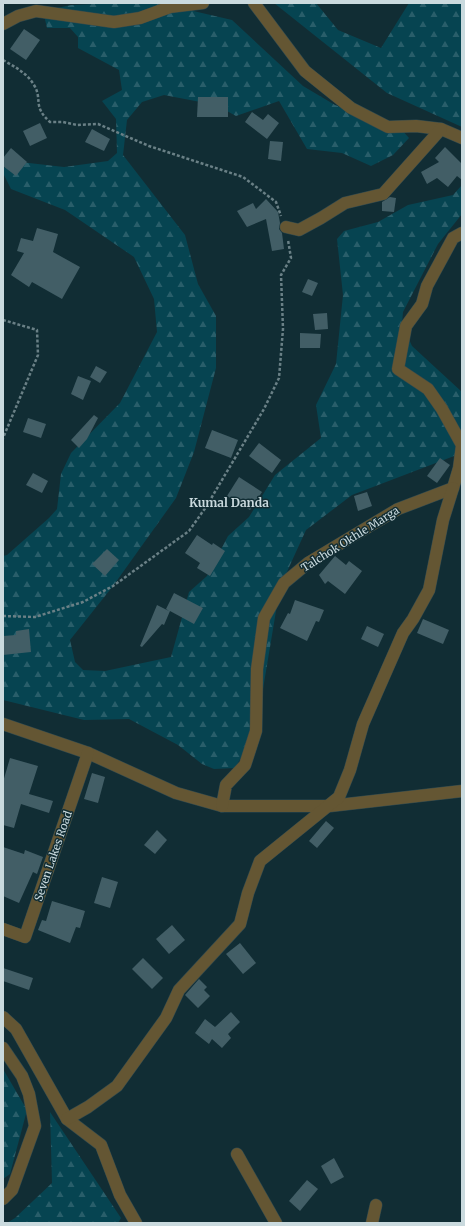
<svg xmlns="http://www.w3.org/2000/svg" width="465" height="1226" viewBox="0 0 465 1226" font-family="Merriweather,serif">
  <defs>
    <pattern id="forest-firs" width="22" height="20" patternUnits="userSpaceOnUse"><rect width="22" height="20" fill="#064451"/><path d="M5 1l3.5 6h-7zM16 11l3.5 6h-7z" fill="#295e6a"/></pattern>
  </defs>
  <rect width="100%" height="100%" fill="#112d34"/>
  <g fill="url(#forest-firs)">
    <polygon points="119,3 159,3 232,20 303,86 335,105 401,129 409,138 393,155 371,166 342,153 307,149 279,101 236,116 216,105 164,95 142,102 127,120 123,155 185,235 198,284 216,316 216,368 194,452 176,498 113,586 70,640 75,662 83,670 105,671 171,657 189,592 207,576 228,536 249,517 275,475 321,438 316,405 336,364 343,295 337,239 344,231 378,222 408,205 453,195 462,185 462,214 438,244 403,312 402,324 412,346 462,392 462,453 352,495 306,530 280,587 256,731 235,768 214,769 202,764 178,745 129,719 84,720 3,700 3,556 7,555 49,518 57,509 61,474 71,453 120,403 157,332 154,299 134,257 65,210 11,189 3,173 3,168 20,162 64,167 108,161 117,153 116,119 102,101 122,90 119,70 78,48 78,37 70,28 47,28 43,11 71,5"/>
    <polygon points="274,3 316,3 338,30 381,48 409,3 462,3 462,127 387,93"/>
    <polygon points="3,1069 27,1110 10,1174 3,1179"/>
    <polygon points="50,1112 121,1218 118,1223 7,1223 15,1218 52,1183"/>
  </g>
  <g fill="#425e66">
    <polygon points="24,29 40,40 26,60 10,49"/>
    <polygon points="198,97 228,97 228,117 197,117"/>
    <polygon points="252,112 263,120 268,114 279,123 267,139 245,122"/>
    <polygon points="40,123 47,138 30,146 23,131"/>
    <polygon points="92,129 110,139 104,151 85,142"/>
    <polygon points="270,141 283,142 281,161 268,159"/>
    <polygon points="445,147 462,164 462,180 457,176 448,187 437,178 427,184 421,172 439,162 435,158"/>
    <polygon points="11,148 27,162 16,176 3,166 3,158"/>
    <polygon points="390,197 396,198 394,212 382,211 382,202"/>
    <polygon points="266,199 278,212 280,223 279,229 282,233 284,249 272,251 266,219 247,227 237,211 253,203 256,209"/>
    <polygon points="37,228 58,234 53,252 80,267 62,299 32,282 29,287 11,275 24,253 17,251 21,238 33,241"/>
    <polygon points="308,279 318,283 312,296 302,292"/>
    <polygon points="327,313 328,329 315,330 313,314"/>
    <polygon points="300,333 321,334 320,348 300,348"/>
    <polygon points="96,366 107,372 100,383 90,377"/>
    <polygon points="78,376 91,381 83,400 71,394"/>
    <polygon points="94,415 98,418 87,439 79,448 71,440"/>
    <polygon points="28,418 46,424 41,438 23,432"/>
    <polygon points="212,430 238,440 231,458 205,448"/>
    <polygon points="259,443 281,460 272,473 249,456"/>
    <polygon points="440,458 450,465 437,483 427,476"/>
    <polygon points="33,473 48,481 42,493 26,485"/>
    <polygon points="239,477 262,492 250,510 227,496"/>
    <polygon points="367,492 372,506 358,511 354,496"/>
    <polygon points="197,535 212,545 213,543 225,551 210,576 197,568 200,563 185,553"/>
    <polygon points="107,549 119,560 105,576 92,564"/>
    <polygon points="335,556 346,565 349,561 362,571 345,594 328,581 325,584 319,575"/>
    <polygon points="174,593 203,608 194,624 170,611 164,625 162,624 142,647 140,646 157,605 169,611 166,609"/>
    <polygon points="295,600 324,610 319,622 316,621 307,641 280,628 288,613 290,614"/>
    <polygon points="423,619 449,630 443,644 417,633"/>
    <polygon points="367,626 384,634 378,647 361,639"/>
    <polygon points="29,629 31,652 3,655 3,636 16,635 16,631"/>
    <polygon points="10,758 38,766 29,794 53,801 49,813 21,804 14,828 3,825 3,782"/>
    <polygon points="92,773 105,777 98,803 84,799"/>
    <polygon points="326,821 334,828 317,848 309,841"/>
    <polygon points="157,830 167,840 155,854 144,845"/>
    <polygon points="3,847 24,854 25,850 43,857 37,874 33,872 19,903 3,896"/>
    <polygon points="102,877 118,882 110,908 94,903"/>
    <polygon points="52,901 85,911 80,928 76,927 70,943 38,930 42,920 46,921"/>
    <polygon points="172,925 185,940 169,954 156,939"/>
    <polygon points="240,943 256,963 243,974 226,954"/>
    <polygon points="143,958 163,978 152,989 132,969"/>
    <polygon points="3,968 33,978 29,990 3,981"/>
    <polygon points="199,979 207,987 204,990 210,996 198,1008 185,995"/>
    <polygon points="231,1012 240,1022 228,1034 231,1038 222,1048 212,1039 209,1044 195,1033 205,1019 215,1027"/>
    <polygon points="334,1158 344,1177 331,1184 321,1166"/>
    <polygon points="307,1180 318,1189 300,1211 289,1201"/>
  </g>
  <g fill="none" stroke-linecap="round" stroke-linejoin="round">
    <g stroke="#2f494f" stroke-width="13">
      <g id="street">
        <polyline points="254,3 305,71 351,108 388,127 416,126 441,129 462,138"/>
        <polyline points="3,24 18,16 36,11 114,22 140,18 170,7 203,3"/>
        <polyline points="286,227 299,230 321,218 345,203 383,194 441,129"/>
        <polyline points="3,724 88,753 176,793 222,806 330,806 462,791"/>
        <polyline points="222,806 226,785 245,765 256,731 257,669 264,618 284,583 308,563 398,509 453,488 459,468 462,445 442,409 428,389 398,369 406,326 422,304 427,286 453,238 462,233"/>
        <polyline points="3,929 25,937 88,753"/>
        <polyline points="3,1017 16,1029 67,1119 101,1145 120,1195 136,1223"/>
        <polyline points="3,1048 22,1076 29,1094 35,1126 12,1190 3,1199"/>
        <polyline points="67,1119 88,1107 117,1086 166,1018 179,990 240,924 248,893 260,861 339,797 350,770 363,724 403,633 413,619 429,590 443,520 453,488"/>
        <polyline points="237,1154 276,1223"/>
        <polyline points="372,1223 376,1205"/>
      </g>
    </g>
    <g stroke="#6a8086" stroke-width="2.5" stroke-dasharray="3 2" stroke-linecap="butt">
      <path d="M 3,60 C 15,67 27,73 34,85 C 43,100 32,106 50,122 L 63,122 L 77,125 L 98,124 L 149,146 L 243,177 L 276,202 L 281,216"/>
      <polyline points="3,320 37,330 38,355 3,438"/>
      <polyline points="3,616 35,617 83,602 113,586 189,531 206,507 264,409 279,378 283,329 281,275 291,258 288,240"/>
    </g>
    <use href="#street" stroke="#645633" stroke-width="12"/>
  </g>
  <g text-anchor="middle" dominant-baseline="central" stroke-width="3" stroke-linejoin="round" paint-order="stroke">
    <g font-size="11" fill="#cadade" stroke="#112d34">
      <text transform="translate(350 539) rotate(-32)">Talchok Okhle Marga</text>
      <text transform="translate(53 856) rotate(-71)">Seven Lakes Road</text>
    </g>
    <g font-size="12" font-weight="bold" fill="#cadade" stroke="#112d34">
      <text x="229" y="502">Kumal Danda</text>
    </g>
  </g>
  <rect width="465" height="1226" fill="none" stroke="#cadade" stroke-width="8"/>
</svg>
